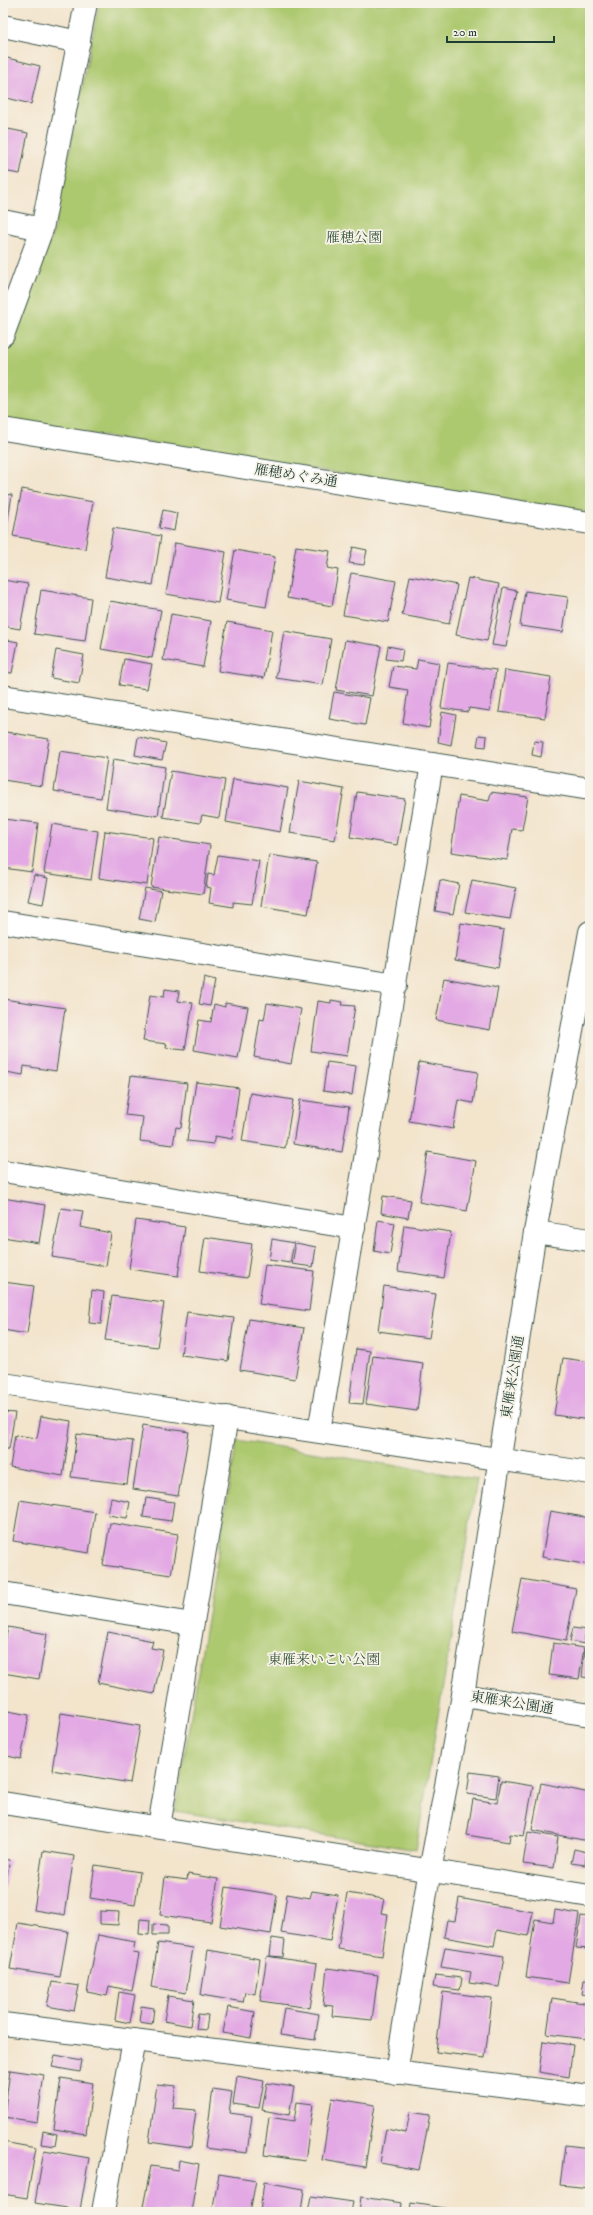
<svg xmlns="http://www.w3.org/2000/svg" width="593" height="2215" viewBox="0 0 593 2215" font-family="'IM FELL DW Pica','Noto Serif JP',serif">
  <rect width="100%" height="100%" fill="#f7f3e8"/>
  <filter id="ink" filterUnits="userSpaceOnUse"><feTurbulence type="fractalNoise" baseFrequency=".025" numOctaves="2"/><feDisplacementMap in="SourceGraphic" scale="8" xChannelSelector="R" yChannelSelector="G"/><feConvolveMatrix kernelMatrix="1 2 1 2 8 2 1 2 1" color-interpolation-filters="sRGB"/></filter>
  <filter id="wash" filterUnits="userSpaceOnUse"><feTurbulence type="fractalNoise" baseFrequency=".012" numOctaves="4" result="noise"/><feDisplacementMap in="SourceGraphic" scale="16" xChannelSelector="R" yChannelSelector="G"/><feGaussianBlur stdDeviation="0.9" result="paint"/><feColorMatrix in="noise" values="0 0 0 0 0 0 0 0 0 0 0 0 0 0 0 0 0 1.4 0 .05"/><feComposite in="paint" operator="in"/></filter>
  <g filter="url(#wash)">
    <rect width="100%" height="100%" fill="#f3e4cc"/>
    <g fill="#adc970" stroke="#668352">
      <polygon points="99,3 590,3 590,513 3,420 3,343 53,233"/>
      <polygon points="237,1440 477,1479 416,1850 175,1811"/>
    </g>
    <g id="blocks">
      <g fill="#e3a9e4">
        <polygon points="3,57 40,66 31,104 3,97"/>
        <polygon points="3,128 28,133 20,174 3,171"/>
        <polygon points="22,489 93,502 85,549 13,536"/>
        <polygon points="3,494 12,495 4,543 3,543"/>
        <polygon points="163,510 177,513 174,531 159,528"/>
        <polygon points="113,528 161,536 153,585 105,577"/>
        <polygon points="175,543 226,552 218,603 166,594"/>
        <polygon points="296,546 330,551 327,568 338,570 332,606 287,598"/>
        <polygon points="353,547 367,550 364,565 349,563"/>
        <polygon points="235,550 275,557 266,607 226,600"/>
        <polygon points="351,573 396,581 388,622 343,615"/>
        <polygon points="410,576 457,585 449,624 402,615"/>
        <polygon points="468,578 499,584 487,641 456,635"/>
        <polygon points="3,580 28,584 20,629 3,626"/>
        <polygon points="503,588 517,591 506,647 492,645"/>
        <polygon points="41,590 91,598 85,641 34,634"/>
        <polygon points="525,591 568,597 563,632 520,626"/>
        <polygon points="110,601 161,610 152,658 101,649"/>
        <polygon points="171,614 211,621 203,667 163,660"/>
        <polygon points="227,622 272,630 264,678 218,671"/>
        <polygon points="284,631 331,639 323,685 276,678"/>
        <polygon points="3,639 18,642 12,673 3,672"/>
        <polygon points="345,640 381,646 372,696 336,690"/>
        <polygon points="388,646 403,649 401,661 386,659"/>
        <polygon points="56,650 84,655 79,683 51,678"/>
        <polygon points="124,659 152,664 147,689 119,685"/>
        <polygon points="418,659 439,663 429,728 403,723 408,690 389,687 393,666 416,669"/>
        <polygon points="448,663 496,670 490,711 469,708 468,712 441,708"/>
        <polygon points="505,670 551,677 545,718 499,712"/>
        <polygon points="334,692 370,698 365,725 329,719"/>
        <polygon points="442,712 456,715 451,745 438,742"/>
        <polygon points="6,732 49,739 42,786 3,780 3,750"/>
        <polygon points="479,735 487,736 486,747 477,746"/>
        <polygon points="138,737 166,743 162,760 135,755"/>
        <polygon points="534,741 543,742 541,757 532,755"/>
        <polygon points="60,751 107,758 101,798 54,791"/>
        <polygon points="113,759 165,767 158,816 106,808"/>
        <polygon points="171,771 225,780 219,818 202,815 200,823 163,817"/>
        <polygon points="233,779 288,788 280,832 226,822"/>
        <polygon points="299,781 344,789 335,840 290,833"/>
        <polygon points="357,792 405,799 397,845 350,837"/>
        <polygon points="491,792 528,797 522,830 512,829 507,860 451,852 459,796 489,801"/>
        <polygon points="3,819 38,823 32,872 3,868"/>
        <polygon points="52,824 98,831 91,880 44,873"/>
        <polygon points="105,831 153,838 147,885 99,878"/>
        <polygon points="159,837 210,845 203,894 151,887"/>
        <polygon points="218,855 259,861 252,904 233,902 233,907 209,903 211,888 206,887 208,874 214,875"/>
        <polygon points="269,855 317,862 308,914 261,906"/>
        <polygon points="34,875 48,878 43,904 28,901"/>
        <polygon points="440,880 459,884 453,914 435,911"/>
        <polygon points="472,880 516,888 510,919 465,912"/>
        <polygon points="145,888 161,891 155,922 139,919"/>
        <polygon points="461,923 504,930 498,968 455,960"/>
        <polygon points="204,978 215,981 210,1006 199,1004"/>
        <polygon points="444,978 498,988 490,1030 436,1020"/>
        <polygon points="165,989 179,991 178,1001 193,1003 185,1050 166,1048 167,1044 143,1041 150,995 164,997"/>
        <polygon points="3,999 65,1008 56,1071 24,1066 23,1075 6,1072 7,1064 3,1063"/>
        <polygon points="331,1000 343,1002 342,1005 355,1006 347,1056 311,1051 318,1001 331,1003"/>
        <polygon points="225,1003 248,1007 238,1058 194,1050 199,1020 211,1022 214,1004 225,1007"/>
        <polygon points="267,1003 301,1009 291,1064 254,1057 260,1019 264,1020"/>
        <polygon points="327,1062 356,1066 352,1095 323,1091"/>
        <polygon points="419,1062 478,1072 473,1103 458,1100 453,1129 409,1121"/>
        <polygon points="131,1076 187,1083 181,1128 176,1127 173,1145 140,1141 143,1117 125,1115"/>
        <polygon points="196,1082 239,1088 232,1139 215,1136 213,1144 187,1141"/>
        <polygon points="250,1093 293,1100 285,1148 242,1141"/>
        <polygon points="300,1100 349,1107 342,1152 293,1144"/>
        <polygon points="428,1152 476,1161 467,1211 419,1202"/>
        <polygon points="383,1196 411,1200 408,1218 381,1213"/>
        <polygon points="3,1198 45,1205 39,1243 3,1237"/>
        <polygon points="61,1208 83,1211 80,1227 111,1233 106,1266 52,1257"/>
        <polygon points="136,1220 185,1227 178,1276 129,1269"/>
        <polygon points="378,1220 395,1223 390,1254 374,1251"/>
        <polygon points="404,1225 451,1232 444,1278 398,1271"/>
        <polygon points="205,1237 252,1244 247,1278 200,1271"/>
        <polygon points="272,1239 294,1243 290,1263 269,1260"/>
        <polygon points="296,1243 316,1247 313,1267 292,1264"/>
        <polygon points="265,1265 314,1271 309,1311 259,1304"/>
        <polygon points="3,1282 34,1286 27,1334 3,1330"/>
        <polygon points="384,1286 436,1294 429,1338 378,1331"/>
        <polygon points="92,1290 104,1292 101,1324 89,1323"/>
        <polygon points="112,1296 164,1303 157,1347 105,1340"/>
        <polygon points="187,1312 234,1318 228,1361 181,1355"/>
        <polygon points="249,1319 304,1328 295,1379 240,1370"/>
        <polygon points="356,1349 370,1351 363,1404 349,1403"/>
        <polygon points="373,1356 423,1363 417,1411 366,1404"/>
        <polygon points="563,1358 590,1362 590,1420 554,1415"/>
        <polygon points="3,1412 15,1413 9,1449 3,1449"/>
        <polygon points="41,1416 71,1421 63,1476 10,1467 15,1435 37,1438"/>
        <polygon points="143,1425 189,1432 178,1496 133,1489"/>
        <polygon points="77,1434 133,1441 127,1484 71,1477"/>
        <polygon points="111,1498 130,1502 127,1518 108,1515"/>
        <polygon points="146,1498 174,1502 171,1521 143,1517"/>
        <polygon points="20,1500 95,1512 89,1553 13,1541"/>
        <polygon points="550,1511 590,1518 590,1565 542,1557"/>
        <polygon points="110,1523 178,1534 171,1575 103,1565"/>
        <polygon points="522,1579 576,1589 566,1641 512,1631"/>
        <polygon points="8,1627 47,1634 39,1679 3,1673 3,1637 6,1638"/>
        <polygon points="573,1628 586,1630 584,1644 570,1641"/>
        <polygon points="108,1632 153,1641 151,1648 163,1650 154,1694 98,1683"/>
        <polygon points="553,1643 584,1648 579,1679 549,1675"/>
        <polygon points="585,1648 590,1649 590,1678 582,1677"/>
        <polygon points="3,1710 29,1715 21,1759 3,1755"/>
        <polygon points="61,1713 140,1726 130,1783 52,1770"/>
        <polygon points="470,1772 499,1776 496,1798 467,1794"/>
        <polygon points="501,1781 533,1786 524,1836 510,1834 509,1842 467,1835 473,1799 497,1803"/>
        <polygon points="541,1783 590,1793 588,1841 532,1830"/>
        <polygon points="528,1832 558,1837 554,1868 523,1864"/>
        <polygon points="574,1849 587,1852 585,1865 571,1863"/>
        <polygon points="43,1851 74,1856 65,1915 34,1910"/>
        <polygon points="3,1859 10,1860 4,1889 3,1889"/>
        <polygon points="95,1865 140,1872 135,1905 90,1898"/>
        <polygon points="188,1874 218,1879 211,1922 160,1915 165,1877 187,1880"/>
        <polygon points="226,1887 277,1895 271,1934 220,1926"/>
        <polygon points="312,1891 338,1895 330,1941 281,1933 287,1894 310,1898"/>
        <polygon points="347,1893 384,1899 381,1913 388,1914 382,1956 338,1949"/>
        <polygon points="459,1898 533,1912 528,1936 497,1930 494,1946 444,1937 447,1920 455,1921"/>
        <polygon points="555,1910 579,1914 568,1983 526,1977 535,1919 553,1922"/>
        <polygon points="100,1911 119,1912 118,1925 100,1924"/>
        <polygon points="581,1916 590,1917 590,1949 576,1948"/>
        <polygon points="140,1919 150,1920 149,1935 139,1934"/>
        <polygon points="18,1923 68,1931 60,1977 10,1969"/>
        <polygon points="153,1924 168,1925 168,1935 153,1935"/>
        <polygon points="98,1935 135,1942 133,1953 139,1954 132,1991 109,1986 107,1996 87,1992"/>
        <polygon points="272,1938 285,1940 283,1957 270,1956"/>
        <polygon points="158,1943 193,1948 186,1993 151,1987"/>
        <polygon points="445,1947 504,1956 499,1987 469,1983 471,1972 441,1967"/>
        <polygon points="208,1950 260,1959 255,1994 245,1992 243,2002 201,1995"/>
        <polygon points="267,1956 317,1964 310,2008 260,2001"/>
        <polygon points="327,1968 378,1975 372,2020 332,2016 333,2006 323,2005"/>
        <polygon points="435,1975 462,1978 460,1990 433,1987"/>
        <polygon points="584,1980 590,1981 590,1996 582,1994"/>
        <polygon points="52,1982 79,1986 74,2011 47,2006"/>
        <polygon points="119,1992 135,1995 130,2023 115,2020"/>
        <polygon points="443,1992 492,1998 485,2058 436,2052"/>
        <polygon points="168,1996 194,2000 190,2026 164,2021"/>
        <polygon points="552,1998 590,2004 586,2039 547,2034"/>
        <polygon points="141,2006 154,2008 152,2024 139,2022"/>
        <polygon points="228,2007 255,2012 251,2038 223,2033"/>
        <polygon points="284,2008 319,2014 315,2040 280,2035"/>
        <polygon points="198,2014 208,2015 206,2030 196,2029"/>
        <polygon points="543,2041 573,2045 569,2077 539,2072"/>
        <polygon points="55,2055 82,2060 80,2072 52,2067"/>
        <polygon points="10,2070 44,2075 37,2122 4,2117"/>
        <polygon points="237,2076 264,2081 259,2108 233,2104"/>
        <polygon points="61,2078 93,2083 86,2134 54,2129"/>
        <polygon points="267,2083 294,2087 289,2115 262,2110"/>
        <polygon points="157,2084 176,2086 173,2108 196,2110 191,2148 149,2142"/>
        <polygon points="213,2089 232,2092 229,2113 252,2116 247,2153 205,2148"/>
        <polygon points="332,2098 375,2105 365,2167 322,2160"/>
        <polygon points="297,2102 313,2104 305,2161 264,2155 269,2117 294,2121"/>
        <polygon points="410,2112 430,2115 419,2170 380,2163 386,2129 406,2133"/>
        <polygon points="43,2131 57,2134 55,2146 41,2144"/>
        <polygon points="3,2142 36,2148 27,2198 3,2194"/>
        <polygon points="565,2145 590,2148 590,2188 560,2185"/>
        <polygon points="44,2150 89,2158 80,2210 35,2203"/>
        <polygon points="179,2160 199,2164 191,2212 142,2212 151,2166 178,2170"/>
        <polygon points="219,2174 256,2180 250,2212 212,2212"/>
        <polygon points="264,2182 304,2189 301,2212 260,2212"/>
        <polygon points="311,2196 353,2202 351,2212 308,2212"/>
        <polygon points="361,2197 402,2203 401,2212 359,2212"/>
        <polygon points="411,2203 463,2211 463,2212 410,2212"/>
      </g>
    </g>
  </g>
  <g filter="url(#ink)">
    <use href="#blocks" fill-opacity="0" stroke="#3f564b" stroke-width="1"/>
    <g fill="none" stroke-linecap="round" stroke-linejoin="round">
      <g stroke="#3f564b" stroke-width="24">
        <g id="minor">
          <polyline points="3,26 79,42"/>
          <polyline points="3,221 42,229"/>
          <polyline points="3,335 42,229 86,3"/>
          <polyline points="3,429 590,523"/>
          <polyline points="3,696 590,789"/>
          <polyline points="3,922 396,985"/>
          <polyline points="3,1171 354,1228"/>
          <polyline points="535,1232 590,1240"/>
          <polyline points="3,1384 590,1473"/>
          <polyline points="319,1431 432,764"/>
          <polyline points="3,1593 192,1624"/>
          <polyline points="463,1695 590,1715"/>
          <polyline points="3,1803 590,1896"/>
          <polyline points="159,1827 227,1417"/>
          <polyline points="3,2024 590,2096"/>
          <polyline points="396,2073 427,1887 463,1695 535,1232 590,932"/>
          <polyline points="103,2212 134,2040"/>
        </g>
      </g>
      <use href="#minor" stroke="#fff" stroke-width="22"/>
    </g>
  </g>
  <g text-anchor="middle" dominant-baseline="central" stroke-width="3.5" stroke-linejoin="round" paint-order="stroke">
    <g font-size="14" fill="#3b5940" stroke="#f7f3e8">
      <text x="354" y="238">雁穂公園</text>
      <text x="324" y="1660">東雁来いこい公園</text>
    </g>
    <g font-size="14" fill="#1f3d34" stroke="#f7f3e8">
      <text transform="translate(296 476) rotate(9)">雁穂めぐみ通</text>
      <text transform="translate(513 1377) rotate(-81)">東雁来公園通</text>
      <text transform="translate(512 1703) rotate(9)">東雁来公園通</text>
    </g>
  </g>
  <rect width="593" height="2215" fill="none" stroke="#f7f3e8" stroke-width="16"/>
  <path d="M447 36v6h107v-6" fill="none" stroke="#1f3d34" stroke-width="2"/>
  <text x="453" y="36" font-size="12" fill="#1f3d34" stroke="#f7f3e8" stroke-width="3" paint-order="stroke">20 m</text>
</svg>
